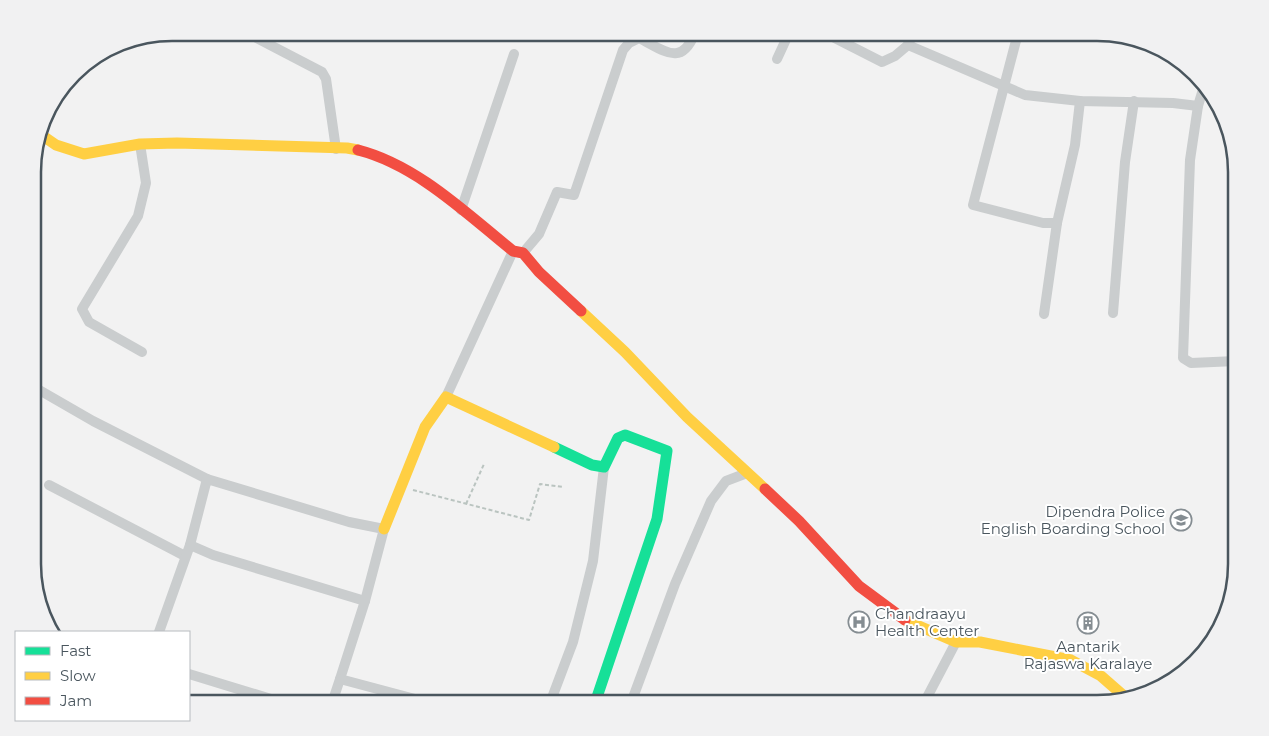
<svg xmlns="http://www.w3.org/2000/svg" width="1269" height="736" viewBox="0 0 1269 736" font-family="Montserrat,sans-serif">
  <rect width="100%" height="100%" fill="#f2f2f2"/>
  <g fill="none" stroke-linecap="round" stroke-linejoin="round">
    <g stroke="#bac4c0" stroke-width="2" stroke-dasharray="4 2.5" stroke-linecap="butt">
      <polyline points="413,490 529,520 540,484 563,487"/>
      <polyline points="466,504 484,464"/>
    </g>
    <g stroke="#cacdce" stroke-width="10">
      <polyline points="247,33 322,72 326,79 336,149"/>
      <polyline points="825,33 882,62 895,56 908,45 1025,95 1080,101 1173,103 1198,106"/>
      <polyline points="1018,33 973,205 1043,223 1057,223"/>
      <polyline points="908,45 913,33"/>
      <polyline points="777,59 789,33"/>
      <polyline points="1204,86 1198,106 1190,160 1183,358 1191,363 1236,361"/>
      <polyline points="140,144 146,183 138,216 82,309 89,322 142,352"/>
      <polyline points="461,210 514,54"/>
      <path d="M 523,253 L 539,234 L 557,192 L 574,195 L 623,50 L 629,43 L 639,38 C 665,51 681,67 695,33"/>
      <polyline points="1113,313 1125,162 1134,101"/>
      <polyline points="1044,314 1057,223 1075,145 1080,101"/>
      <polyline points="34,387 93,421 207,479"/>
      <polyline points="446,397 513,251"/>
      <polyline points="49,485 185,556"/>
      <polyline points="190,545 213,555 365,601"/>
      <polyline points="159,632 190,545 207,479 349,522 384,529 365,601 340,679 430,703"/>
      <polyline points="189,674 284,703"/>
      <polyline points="686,699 694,703"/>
      <polyline points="332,703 340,679"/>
      <polyline points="550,703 573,642 593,561 604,467"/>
      <polyline points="631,703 675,584 711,501 726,481 747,473"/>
      <polyline points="924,703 956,642"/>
    </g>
    <polyline stroke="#16e098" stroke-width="11" points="554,447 592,465 604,467 618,438 625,435 667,451 657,519 595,703"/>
    <g stroke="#ffcf43" stroke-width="11">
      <polyline points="40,134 56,145 84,154 140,144 177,143 347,148 358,150"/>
      <polyline points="581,311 625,352 687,417 765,489"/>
      <polyline points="384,529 425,427 446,397 554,447"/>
      <polyline points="905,620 956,642 980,642 1071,660 1101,676 1125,697"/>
    </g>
    <g stroke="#f24e42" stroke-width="11">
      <path d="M 358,150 C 417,165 467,214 513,251 L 523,253 L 539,272 L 581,311"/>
      <polyline points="765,489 799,521 859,586 905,620"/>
    </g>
  </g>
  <defs>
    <g id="school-ring" transform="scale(1.125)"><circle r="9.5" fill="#fff" stroke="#858d92" stroke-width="1.5"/><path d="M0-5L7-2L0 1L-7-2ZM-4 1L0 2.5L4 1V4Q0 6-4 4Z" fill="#858d92"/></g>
    <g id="hospital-ring" transform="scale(1.125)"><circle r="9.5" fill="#fff" stroke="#858d92" stroke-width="1.5"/><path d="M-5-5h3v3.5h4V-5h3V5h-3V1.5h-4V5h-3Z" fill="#858d92"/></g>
    <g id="building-ring" transform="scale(1.125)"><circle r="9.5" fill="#fff" stroke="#858d92" stroke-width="1.5"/><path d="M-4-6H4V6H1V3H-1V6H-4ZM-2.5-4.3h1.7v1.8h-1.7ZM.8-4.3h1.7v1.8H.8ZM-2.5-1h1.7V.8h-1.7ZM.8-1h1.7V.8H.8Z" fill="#858d92"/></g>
  </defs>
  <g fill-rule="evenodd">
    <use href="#school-ring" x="1181" y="520"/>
    <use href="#hospital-ring" x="859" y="622"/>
    <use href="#building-ring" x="1088" y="623"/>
  </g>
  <g text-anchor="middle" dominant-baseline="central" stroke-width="4" stroke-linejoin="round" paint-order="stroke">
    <g font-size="15" fill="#4a565e" stroke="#fff" text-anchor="end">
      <text x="1165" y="511">Dipendra Police<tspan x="1165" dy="17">English Boarding School</tspan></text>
      <text x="875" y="613" text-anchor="start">Chandraayu<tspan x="875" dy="17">Health Center</tspan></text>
      <text x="1088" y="646" text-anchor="middle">Aantarik<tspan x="1088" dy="17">Rajaswa Karalaye</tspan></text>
    </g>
  </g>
  <path d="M0 0H1269V736H0ZM172 41H1097A131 131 0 0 1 1228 172V564A131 131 0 0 1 1097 695H172A131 131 0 0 1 41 564V172A131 131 0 0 1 172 41Z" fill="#f1f1f2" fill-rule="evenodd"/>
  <path fill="none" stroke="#4a565e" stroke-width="2.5" d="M172 41H1097A131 131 0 0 1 1228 172V564A131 131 0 0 1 1097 695H172A131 131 0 0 1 41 564V172A131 131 0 0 1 172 41Z"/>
  <rect x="15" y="631" width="175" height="90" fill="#ffffff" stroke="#b7bbbf"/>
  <rect x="25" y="647" width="25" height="8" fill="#16e098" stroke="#b7bbbf"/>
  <text x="60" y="656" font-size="15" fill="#4a565e">Fast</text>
  <rect x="25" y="672" width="25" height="8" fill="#ffcf43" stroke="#b7bbbf"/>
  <text x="60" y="681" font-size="15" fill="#4a565e">Slow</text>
  <rect x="25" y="697" width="25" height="8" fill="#f24e42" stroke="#b7bbbf"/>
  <text x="60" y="706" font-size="15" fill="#4a565e">Jam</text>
</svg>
